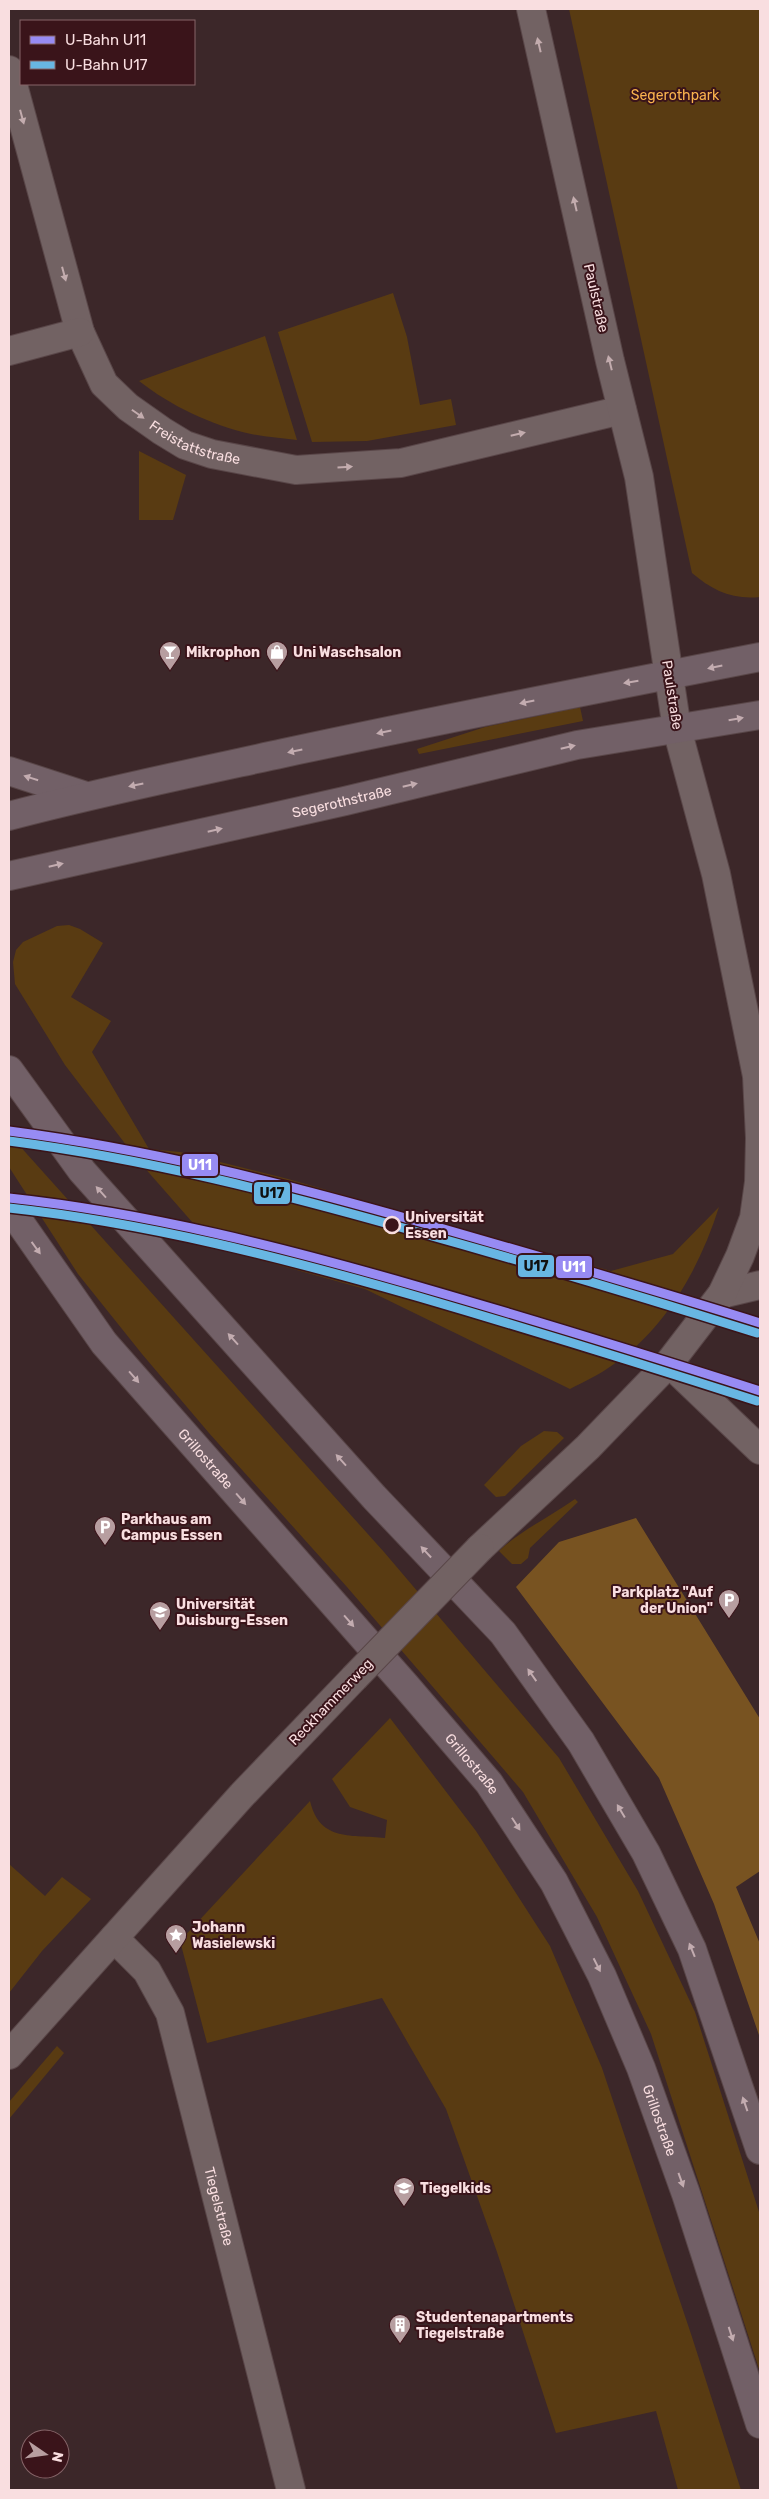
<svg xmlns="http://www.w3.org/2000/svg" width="769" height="2499" viewBox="0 0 769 2499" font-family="Rubik,sans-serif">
  <rect width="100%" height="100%" fill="#3c2729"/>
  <g fill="#593b12">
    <path d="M 569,9 L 760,9 L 760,597 C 732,600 712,590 692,573 Z"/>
    <polygon points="393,293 407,337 420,405 451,399 456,425 367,441 312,442 278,332"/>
    <path d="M 265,336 L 297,440 C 282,438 266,437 251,434 C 211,425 171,406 139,381 Z"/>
    <polygon points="139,451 186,475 173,520 139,520"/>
    <polygon points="580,707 583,721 419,754 417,749 485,727"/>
    <path d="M 69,925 L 80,929 L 103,943 L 71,997 L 111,1021 L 92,1052 L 149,1149 L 180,1152 L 288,1179 L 611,1271 L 673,1254 L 719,1207 C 700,1267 667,1327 614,1364 C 601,1374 585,1381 570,1389 L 365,1289 L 214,1247 L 136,1158 L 65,1065 L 15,984 L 13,962 L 16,950 L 23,942 L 57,926 Z"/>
    <polygon points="9,1134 384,1552 559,1758 638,1891 695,2012 760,2215 760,2372 651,2034 597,1917 523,1792 347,1587 209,1433 142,1354 78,1274 9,1167"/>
    <polygon points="544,1431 557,1432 564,1438 505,1496 496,1497 484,1485 521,1446"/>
    <path d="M 575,1499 L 578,1502 L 530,1548 L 528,1558 L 521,1564 L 512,1564 L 499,1551 C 521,1530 550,1517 575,1499 Z"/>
    <path d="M 390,1718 L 476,1831 L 550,1946 L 602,2068 L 692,2337 L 741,2490 L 678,2490 L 656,2411 L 556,2433 L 497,2252 L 446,2109 L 382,1998 L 207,2043 L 180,1941 L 310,1801 C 320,1843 353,1834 385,1838 L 387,1820 L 350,1807 L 332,1779 Z"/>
    <polygon points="9,1864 45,1896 62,1877 91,1899 42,1951 9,1993"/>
    <polygon points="57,2046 64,2053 9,2119 9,2102"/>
  </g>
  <polygon fill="#785321" points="636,1518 760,1719 760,1871 736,1887 760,1944 760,2038 714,1904 659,1778 516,1587 559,1542"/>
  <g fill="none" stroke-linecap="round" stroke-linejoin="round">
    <g stroke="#594648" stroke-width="30">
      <g id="street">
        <path id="s1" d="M 9,70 L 80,332 L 104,384 L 128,407 L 162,431 L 185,445 L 212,454 L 296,470 L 401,463 L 622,410"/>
        <polyline points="9,351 80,332"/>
        <polyline points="722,1294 760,1285"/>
        <polyline points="669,1363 760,1450"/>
        <polyline points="480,1548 588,1447 669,1363 722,1294 740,1256 754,1218 759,1182 760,1138 757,1076 716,874 677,729 639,477 610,361 531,9"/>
        <path id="s2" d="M 114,1938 L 147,1971 L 170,2013 L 291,2490"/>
        <polyline points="9,2055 242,1795 354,1678"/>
      </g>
    </g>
    <g stroke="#594648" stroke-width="30">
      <g id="primary">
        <polyline points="9,771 86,796"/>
        <path d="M 9,816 C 100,792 192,773 284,753 C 442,719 601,688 760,657"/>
        <path id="s3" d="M 9,876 L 345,801 L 577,745 L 760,715"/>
        <polyline points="9,1070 82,1171 374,1497 503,1633 581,1742 646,1853 692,1949 760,2150"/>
        <path id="s4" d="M 9,1207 L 104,1343 L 406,1686 L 489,1783 L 554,1882 L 602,1976 L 641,2068 L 686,2194 L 760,2424"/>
      </g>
    </g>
    <use href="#street" stroke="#726263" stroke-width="28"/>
    <use href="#primary" stroke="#726067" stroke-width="28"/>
    <g stroke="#594648" stroke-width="30" stroke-linecap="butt">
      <polyline id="street-bridge" points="354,1678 480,1548"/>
    </g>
    <use href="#street-bridge" stroke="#726263" stroke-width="28"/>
    <g stroke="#3a141a" stroke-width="12">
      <g id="metro-1">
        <path d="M 9,1131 C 148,1149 282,1183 416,1221 C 531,1254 646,1287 760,1323"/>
        <path d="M 9,1198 C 149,1213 285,1248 420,1287 C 534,1320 647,1355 760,1391"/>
      </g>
    </g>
    <g stroke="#3a141a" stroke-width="12">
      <g id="metro-2">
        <path d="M 9,1141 C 147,1159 280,1193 414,1231 C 529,1263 643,1297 757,1333"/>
        <path d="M 9,1208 C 148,1223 284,1258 419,1297 C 532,1330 645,1365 757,1401"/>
      </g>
    </g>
    <use href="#metro-1" stroke="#978bf3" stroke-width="9"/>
    <use href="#metro-2" stroke="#68b6e3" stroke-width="9"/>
  </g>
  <defs><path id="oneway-solid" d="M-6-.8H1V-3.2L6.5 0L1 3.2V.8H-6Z" transform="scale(1.25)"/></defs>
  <g fill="#c3acae">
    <use href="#oneway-solid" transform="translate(539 45) rotate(-103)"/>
    <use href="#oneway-solid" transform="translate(22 117) rotate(75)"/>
    <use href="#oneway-solid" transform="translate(575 204) rotate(-103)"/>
    <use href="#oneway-solid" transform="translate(64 274) rotate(75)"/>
    <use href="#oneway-solid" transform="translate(610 363) rotate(-104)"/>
    <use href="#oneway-solid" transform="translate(138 414) rotate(35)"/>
    <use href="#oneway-solid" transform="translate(518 434) rotate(-13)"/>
    <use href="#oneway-solid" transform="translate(345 467) rotate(-3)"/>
  </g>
  <g fill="#c3acb0">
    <use href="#oneway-solid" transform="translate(715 667) rotate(168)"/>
    <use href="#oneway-solid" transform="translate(631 682) rotate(171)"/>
    <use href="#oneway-solid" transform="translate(527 702) rotate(168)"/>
    <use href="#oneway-solid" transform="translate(736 719) rotate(-10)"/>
    <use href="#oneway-solid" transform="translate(384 732) rotate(168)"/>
    <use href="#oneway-solid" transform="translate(568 747) rotate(-13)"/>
    <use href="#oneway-solid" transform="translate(295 751) rotate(168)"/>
    <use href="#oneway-solid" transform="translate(31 778) rotate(-162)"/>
    <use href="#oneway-solid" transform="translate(136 785) rotate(168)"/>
    <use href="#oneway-solid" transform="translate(410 785) rotate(-13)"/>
    <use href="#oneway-solid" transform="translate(215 830) rotate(-13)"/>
    <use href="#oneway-solid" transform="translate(56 865) rotate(-13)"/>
    <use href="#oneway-solid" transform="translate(101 1192) rotate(-132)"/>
    <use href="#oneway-solid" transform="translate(36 1248) rotate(54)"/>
    <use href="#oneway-solid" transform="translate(233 1339) rotate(-132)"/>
    <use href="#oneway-solid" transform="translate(134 1377) rotate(49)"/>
    <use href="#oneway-solid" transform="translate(341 1460) rotate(-132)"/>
    <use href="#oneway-solid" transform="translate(241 1499) rotate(49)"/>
    <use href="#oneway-solid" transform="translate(426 1552) rotate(-133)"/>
    <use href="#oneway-solid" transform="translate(349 1621) rotate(49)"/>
    <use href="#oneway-solid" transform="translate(532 1675) rotate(-125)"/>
    <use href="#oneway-solid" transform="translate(621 1811) rotate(-121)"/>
    <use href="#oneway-solid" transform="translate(516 1824) rotate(57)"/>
    <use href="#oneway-solid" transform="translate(692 1950) rotate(-112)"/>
    <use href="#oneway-solid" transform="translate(597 1965) rotate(63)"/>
    <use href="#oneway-solid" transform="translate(745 2104) rotate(-109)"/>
    <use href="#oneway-solid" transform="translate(681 2180) rotate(70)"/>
    <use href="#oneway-solid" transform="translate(731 2334) rotate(72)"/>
  </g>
  <defs>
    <g id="bar-pin" transform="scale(1.125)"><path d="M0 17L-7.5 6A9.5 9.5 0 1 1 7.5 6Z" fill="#b79ea0" stroke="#3a141a"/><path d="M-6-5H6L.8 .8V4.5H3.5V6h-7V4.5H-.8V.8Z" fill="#fff"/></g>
    <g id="shop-pin" transform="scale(1.125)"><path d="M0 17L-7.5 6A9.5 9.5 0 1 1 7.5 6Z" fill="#b79ea0" stroke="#3a141a"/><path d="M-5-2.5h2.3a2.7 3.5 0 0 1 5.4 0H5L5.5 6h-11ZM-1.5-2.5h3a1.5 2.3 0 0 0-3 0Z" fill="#fff"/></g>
    <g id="parking-pin" transform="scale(1.125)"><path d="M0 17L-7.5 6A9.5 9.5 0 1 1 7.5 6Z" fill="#b79ea0" stroke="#3a141a"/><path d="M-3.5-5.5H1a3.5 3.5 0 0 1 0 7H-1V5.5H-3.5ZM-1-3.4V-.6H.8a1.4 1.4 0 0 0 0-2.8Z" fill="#fff"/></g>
    <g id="university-pin" transform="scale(1.125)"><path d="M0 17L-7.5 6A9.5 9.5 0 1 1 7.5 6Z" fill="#b79ea0" stroke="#3a141a"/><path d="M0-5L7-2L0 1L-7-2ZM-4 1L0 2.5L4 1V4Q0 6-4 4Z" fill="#fff"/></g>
    <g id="sight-pin" transform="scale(1.125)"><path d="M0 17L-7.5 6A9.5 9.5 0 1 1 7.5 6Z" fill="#b79ea0" stroke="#3a141a"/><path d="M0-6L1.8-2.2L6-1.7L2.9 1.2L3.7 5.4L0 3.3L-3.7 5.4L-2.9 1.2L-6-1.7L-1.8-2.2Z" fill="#fff"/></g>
    <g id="school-pin" transform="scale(1.125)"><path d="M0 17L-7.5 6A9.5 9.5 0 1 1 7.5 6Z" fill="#b79ea0" stroke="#3a141a"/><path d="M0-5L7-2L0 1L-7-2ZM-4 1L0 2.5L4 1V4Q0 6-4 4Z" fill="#fff"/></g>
    <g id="building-pin" transform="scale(1.125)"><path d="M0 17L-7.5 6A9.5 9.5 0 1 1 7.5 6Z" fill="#b79ea0" stroke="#3a141a"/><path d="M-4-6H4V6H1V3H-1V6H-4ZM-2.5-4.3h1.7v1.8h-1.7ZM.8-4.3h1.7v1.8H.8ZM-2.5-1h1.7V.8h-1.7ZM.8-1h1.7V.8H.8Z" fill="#fff"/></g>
  </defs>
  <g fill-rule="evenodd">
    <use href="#bar-pin" x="170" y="652"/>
    <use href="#shop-pin" x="277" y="652"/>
    <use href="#parking-pin" x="105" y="1527"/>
    <use href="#parking-pin" x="729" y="1600"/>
    <use href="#university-pin" x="160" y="1612"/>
    <use href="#sight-pin" x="176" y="1935"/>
    <use href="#school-pin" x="404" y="2188"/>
    <use href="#building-pin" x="400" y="2325"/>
  </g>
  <circle fill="#3a141a" stroke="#f9dee0" stroke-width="2.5" cx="392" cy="1225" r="8"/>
  <g text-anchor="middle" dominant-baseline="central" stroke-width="4" stroke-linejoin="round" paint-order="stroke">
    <g font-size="14" fill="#fab34e" stroke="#3a141a">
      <text x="675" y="95">Segerothpark</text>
    </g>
    <g font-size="14" fill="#f9dee0" stroke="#3a141a">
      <text transform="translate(596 298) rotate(77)">Paulstraße</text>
      <text stroke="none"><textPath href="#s1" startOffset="439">Freistattstraße</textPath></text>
      <text transform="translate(672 695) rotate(81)">Paulstraße</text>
      <text stroke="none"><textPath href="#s3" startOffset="341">Segerothstraße</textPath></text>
      <text stroke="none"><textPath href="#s4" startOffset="320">Grillostraße</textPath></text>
      <text transform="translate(331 1702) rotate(-46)">Reckhammerweg</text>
      <text stroke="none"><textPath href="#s4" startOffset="725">Grillostraße</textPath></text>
      <text stroke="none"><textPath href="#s4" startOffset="1130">Grillostraße</textPath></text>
      <text stroke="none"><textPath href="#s2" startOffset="294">Tiegelstraße</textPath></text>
    </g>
    <g font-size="14" font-weight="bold" fill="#f9dee0" stroke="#3a141a" text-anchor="start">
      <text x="186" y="652">Mikrophon</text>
      <text x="293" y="652">Uni Waschsalon</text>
      <text x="121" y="1519">Parkhaus am<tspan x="121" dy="16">Campus Essen</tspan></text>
      <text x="713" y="1592" text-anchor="end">Parkplatz "Auf<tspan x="713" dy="16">der Union"</tspan></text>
      <text x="176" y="1604">Universität<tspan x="176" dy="16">Duisburg-Essen</tspan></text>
      <text x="192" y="1927">Johann<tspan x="192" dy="16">Wasielewski</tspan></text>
      <text x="420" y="2188">Tiegelkids</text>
      <text x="416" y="2317">Studentenapartments<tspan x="416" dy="16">Tiegelstraße</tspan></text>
    </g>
    <g font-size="14" font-weight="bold" fill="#f9dee0" stroke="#3a141a" text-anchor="start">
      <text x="405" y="1217">Universität<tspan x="405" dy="16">Essen</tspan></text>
    </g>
  </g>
  <g stroke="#3a141a" stroke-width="2">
    <rect x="181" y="1153" width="38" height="24" rx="5" fill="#978bf3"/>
    <rect x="253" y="1181" width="38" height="24" rx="5" fill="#68b6e3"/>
    <rect x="517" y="1254" width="38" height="24" rx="5" fill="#68b6e3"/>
    <rect x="555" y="1255" width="38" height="24" rx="5" fill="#978bf3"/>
  </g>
  <g font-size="14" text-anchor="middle" font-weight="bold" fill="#fff">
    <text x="200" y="1170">U11</text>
    <text x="574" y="1272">U11</text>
  </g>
  <g font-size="14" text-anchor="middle" font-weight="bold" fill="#111">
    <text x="272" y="1198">U17</text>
    <text x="536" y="1271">U17</text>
  </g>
  <rect width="769" height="2499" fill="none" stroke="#f9dee0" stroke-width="20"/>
  <rect x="20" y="20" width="175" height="65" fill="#3a141a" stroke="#866569"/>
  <rect x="30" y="36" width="25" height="8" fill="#978bf3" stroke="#866569"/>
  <text x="65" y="45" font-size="15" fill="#f9dee0">U-Bahn U11</text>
  <rect x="30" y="61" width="25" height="8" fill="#68b6e3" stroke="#866569"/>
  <text x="65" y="70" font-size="15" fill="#f9dee0">U-Bahn U17</text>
  <g transform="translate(45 2454) rotate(103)"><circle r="24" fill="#3a141a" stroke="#866569"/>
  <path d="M0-4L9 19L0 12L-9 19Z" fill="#b79ea0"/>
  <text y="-8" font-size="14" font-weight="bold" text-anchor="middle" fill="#f9dee0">N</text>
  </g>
</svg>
